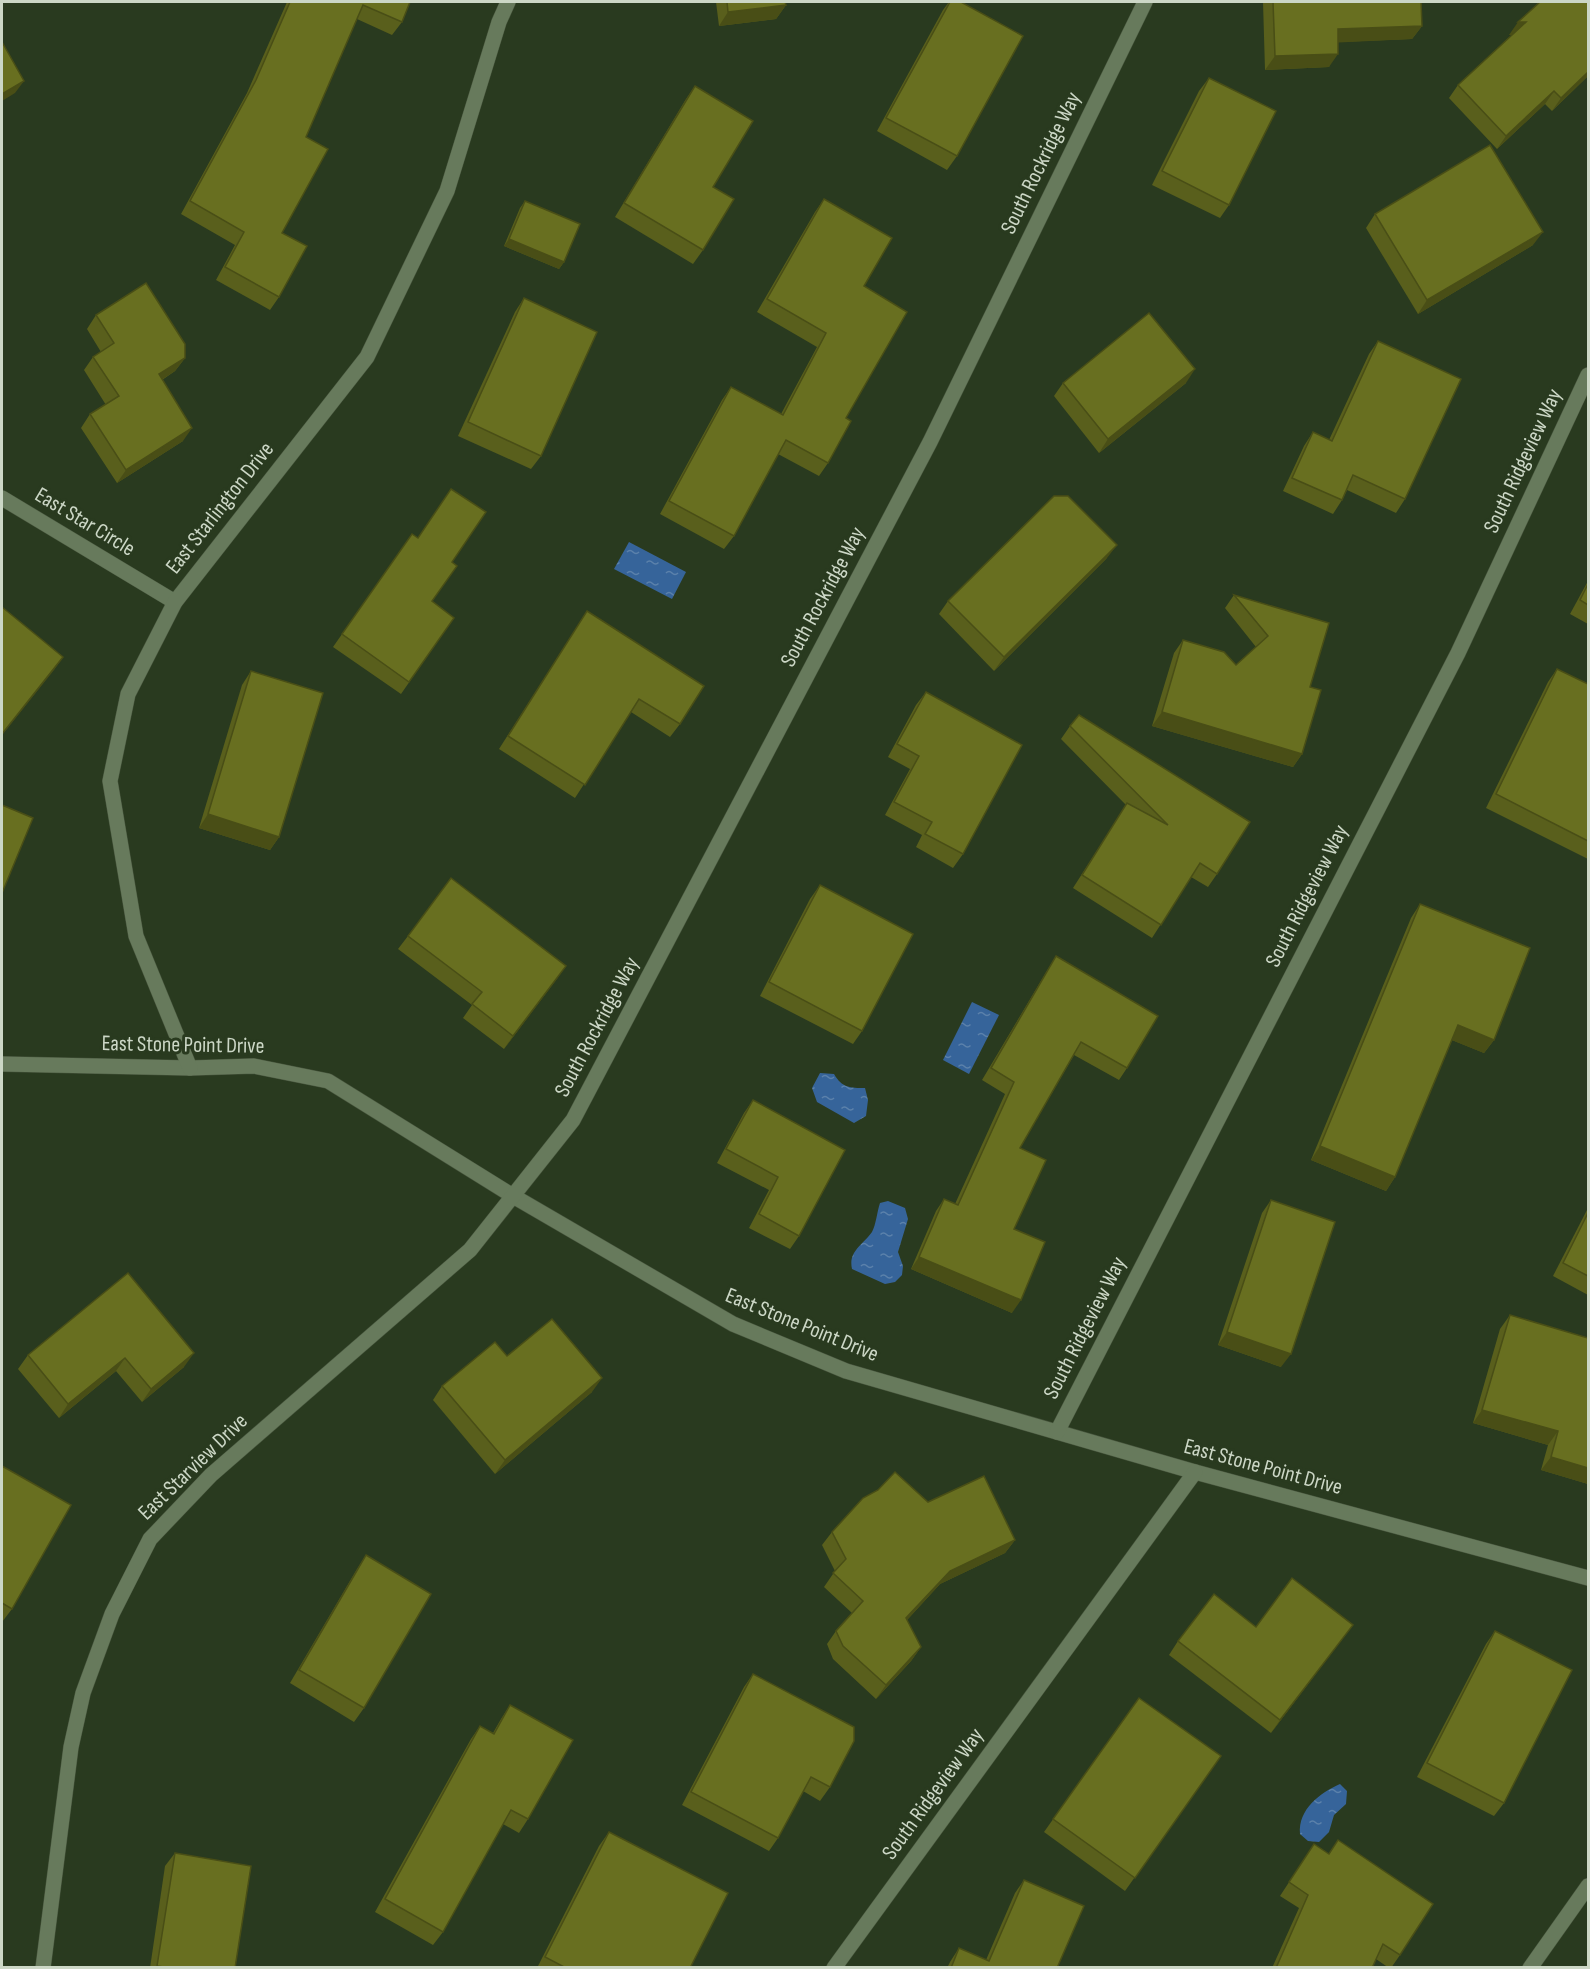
<svg xmlns="http://www.w3.org/2000/svg" width="1590" height="1969" viewBox="0 0 1590 1969" font-family="'Sofia Sans Condensed',sans-serif">
  <defs>
    <pattern id="water-ripples" width="26" height="14" patternUnits="userSpaceOnUse" patternTransform="scale(1.5)"><rect width="26" height="14" fill="#36649a"/><path d="M2 4q2-2 4 0t4 0M15 11q2-2 4 0t4 0" fill="none" stroke="#5b81ab"/></pattern>
  </defs>
  <rect width="100%" height="100%" fill="#293a1f"/>
  <g fill="url(#water-ripples)">
    <polygon points="629,542 686,572 672,599 614,569"/>
    <polygon points="972,1002 999,1015 969,1074 943,1060"/>
    <path d="M 820,1073 L 834,1074 C 842,1088 850,1088 865,1088 L 868,1100 L 866,1116 L 854,1123 L 817,1102 L 812,1088 Z"/>
    <path d="M 888,1201 L 905,1208 L 908,1219 L 898,1252 L 903,1266 L 902,1275 L 895,1282 L 885,1284 L 852,1269 C 848,1251 863,1245 872,1232 C 876,1225 877,1212 880,1203 Z"/>
    <path d="M 1340,1784 L 1347,1791 L 1346,1804 L 1334,1815 L 1329,1832 L 1319,1842 L 1308,1841 L 1300,1834 C 1298,1809 1320,1793 1340,1784 Z"/>
  </g>
  <g fill="none" stroke-linecap="round" stroke-linejoin="round">
    <g stroke="#46543c" stroke-width="16">
      <g id="minor">
        <polyline points="2,498 175,602"/>
        <polyline points="2,1064 190,1068 254,1066 328,1081 513,1196 733,1324 846,1371 1195,1472 1588,1578"/>
        <polyline points="190,1068 136,936 110,781 128,694 175,602 367,357 447,191 499,22 508,2"/>
        <polyline points="1057,1432 1458,653 1588,375"/>
        <polyline points="43,1968 71,1747 83,1693 112,1614 150,1539 211,1475 470,1250 573,1120 930,442 1145,2"/>
        <polyline points="834,1968 1195,1472"/>
        <polyline points="1530,1968 1588,1886"/>
      </g>
    </g>
    <use href="#minor" stroke="#677a5c" stroke-width="15"/>
  </g>
  <g fill="#595f1c">
    <polygon points="287,2 410,2 402,22 392,35 357,19 306,137 282,233 279,297 270,310 216,280 235,245 181,214 247,93"/>
    <polygon points="716,2 785,2 786,5 776,19 719,26"/>
    <polygon points="949,2 961,2 957,156 947,170 877,131 943,10"/>
    <polygon points="1263,2 1421,2 1422,26 1412,39 1338,42 1329,67 1265,70"/>
    <polygon points="1588,2 1588,76 1552,111 1545,104 1497,149 1449,98 1458,85 1512,35 1509,35"/>
    <polygon points="1209,78 1229,205 1220,218 1152,185 1199,91"/>
    <polygon points="695,86 713,187 703,250 693,264 615,217 686,99"/>
    <polygon points="824,199 864,286 846,418 828,463 819,476 778,454 734,536 724,549 660,514 722,400 731,387 781,414 817,347 757,312 815,212"/>
    <polygon points="525,201 564,262 559,269 504,246 520,208"/>
    <polygon points="1375,214 1533,245 1418,314 1366,228"/>
    <polygon points="524,298 541,456 531,469 458,436 515,312"/>
    <polygon points="96,315 185,358 175,371 162,380 183,441 117,483 81,428 90,414 106,405 84,370 93,357 101,352 87,329"/>
    <polygon points="1378,341 1405,499 1396,513 1347,490 1342,500 1333,514 1283,491 1304,446 1313,432 1329,440 1369,354"/>
    <polygon points="1063,383 1186,383 1099,453 1054,396"/>
    <polygon points="412,534 432,601 454,618 401,694 333,647"/>
    <polygon points="1107,558 994,671 939,614 948,601"/>
    <polygon points="1588,581 1588,624 1570,614"/>
    <polygon points="1234,595 1310,687 1302,754 1293,767 1152,726 1174,653 1183,640 1236,665 1256,647 1225,608"/>
    <polygon points="587,611 680,724 670,737 631,712 575,798 499,749"/>
    <polygon points="1557,669 1588,684 1588,859 1486,808 1548,682"/>
    <polygon points="251,671 279,837 270,850 199,828 242,685"/>
    <polygon points="926,692 963,854 953,868 916,847 922,835 885,815 910,769 888,757 916,705"/>
    <polygon points="1070,726 1217,874 1208,887 1191,877 1152,938 1073,888 1126,805 1061,739"/>
    <polygon points="820,885 862,1031 853,1044 760,996 810,899"/>
    <polygon points="1420,904 1494,1040 1484,1053 1452,1040 1395,1177 1386,1191 1311,1160 1411,918"/>
    <polygon points="408,936 566,966 504,1049 463,1018 472,1005 398,949"/>
    <polygon points="1056,956 1127,1068 1119,1080 1074,1055 1020,1148 1014,1229 1012,1313 911,1269 936,1211 944,1199 955,1204 1005,1094 982,1080 1048,969"/>
    <polygon points="753,1100 799,1236 790,1249 749,1228 769,1190 717,1163 744,1113"/>
    <polygon points="1271,1200 1281,1367 1218,1345 1262,1213"/>
    <polygon points="1588,1208 1588,1295 1553,1276"/>
    <polygon points="128,1273 184,1367 142,1402 116,1371 59,1418 18,1369 28,1355"/>
    <polygon points="1510,1315 1588,1338 1588,1484 1541,1470 1548,1445 1473,1423 1500,1329"/>
    <polygon points="507,1356 592,1392 495,1474 433,1400 442,1386"/>
    <polygon points="2,1466 12,1609 2,1622"/>
    <polygon points="928,1502 1015,1540 1005,1553 940,1584 907,1620 921,1647 911,1661 876,1699 833,1659 827,1644 836,1631 852,1613 824,1587 835,1571 822,1545 832,1532"/>
    <polygon points="366,1555 364,1708 354,1722 290,1683 357,1569"/>
    <polygon points="1256,1627 1343,1638 1271,1733 1169,1655 1178,1641"/>
    <polygon points="1495,1631 1504,1803 1494,1816 1417,1777 1486,1644"/>
    <polygon points="753,1674 830,1787 820,1801 803,1791 778,1838 769,1851 682,1805 744,1687"/>
    <polygon points="1139,1698 1221,1756 1125,1891 1044,1832"/>
    <polygon points="510,1705 528,1819 519,1833 503,1824 443,1932 433,1945 375,1912 471,1739 480,1726 493,1733 501,1719"/>
    <polygon points="609,1832 690,1968 537,1968 599,1846"/>
    <polygon points="1338,1840 1400,1955 1391,1968 1389,1968 1376,1959 1372,1968 1272,1968 1299,1908 1280,1896 1314,1844 1329,1854"/>
    <polygon points="175,1853 235,1968 150,1968 165,1866"/>
    <polygon points="1024,1880 1057,1968 947,1968 950,1962 959,1948 986,1960 1015,1893"/>
  </g>
  <g fill="#494e16">
    <polygon points="786,5 776,19 719,26 728,12"/>
    <polygon points="1518,22 1526,22 1517,35 1509,35"/>
    <polygon points="1422,26 1412,39 1328,43 1338,29"/>
    <polygon points="1338,54 1329,67 1265,70 1275,56"/>
    <polygon points="1588,72 1588,76 1552,111 1561,98"/>
    <polygon points="24,81 15,93 2,101 2,94"/>
    <polygon points="1554,91 1545,104 1497,149 1506,136"/>
    <polygon points="1543,232 1533,245 1418,314 1427,300"/>
    <polygon points="509,239 564,262 559,269 504,246"/>
    <polygon points="185,358 175,371 149,388 159,374"/>
    <polygon points="1195,369 1186,383 1099,453 1108,439"/>
    <polygon points="192,428 183,441 117,483 126,470"/>
    <polygon points="1117,545 1107,558 994,671 1004,657"/>
    <polygon points="63,657 54,670 2,735 2,734"/>
    <polygon points="1162,712 1302,754 1293,767 1152,726"/>
    <polygon points="208,814 279,837 270,850 199,828"/>
    <polygon points="566,966 557,979 504,1049 513,1036"/>
    <polygon points="1458,1025 1494,1040 1484,1053 1449,1039"/>
    <polygon points="1320,1146 1395,1177 1386,1191 1311,1160"/>
    <polygon points="919,1257 1021,1300 1012,1313 911,1269"/>
    <polygon points="1227,1332 1291,1354 1281,1367 1218,1345"/>
    <polygon points="194,1353 184,1367 142,1402 151,1389"/>
    <polygon points="125,1358 116,1371 59,1418 68,1404"/>
    <polygon points="602,1378 592,1392 495,1474 505,1460"/>
    <polygon points="1482,1410 1558,1431 1548,1445 1473,1423"/>
    <polygon points="1551,1457 1588,1468 1588,1484 1541,1470"/>
    <polygon points="1015,1540 1005,1553 940,1584 897,1631 906,1618 950,1571"/>
    <polygon points="1353,1625 1343,1638 1271,1733 1280,1720"/>
    <polygon points="921,1647 911,1661 876,1699 886,1685"/>
  </g>
  <g fill="#686f20" stroke="#494e16" stroke-width="1.5">
    <polygon points="290,2 410,2 402,22 363,5 306,137 328,149 282,233 307,246 279,297 225,267 244,232 190,201 256,80"/>
    <polygon points="727,2 785,2 786,5 728,12"/>
    <polygon points="950,2 961,2 1023,36 957,156 886,118"/>
    <polygon points="1273,2 1421,2 1422,26 1338,29 1338,54 1275,56"/>
    <polygon points="1540,2 1588,2 1588,72 1561,98 1554,91 1506,136 1458,85 1526,22 1518,22"/>
    <polygon points="2,42 24,81 2,94"/>
    <polygon points="1209,78 1276,111 1229,205 1162,171"/>
    <polygon points="695,86 753,121 713,187 734,199 703,250 624,203"/>
    <polygon points="1490,145 1543,232 1427,300 1375,214"/>
    <polygon points="824,199 892,238 864,286 907,312 846,418 851,421 828,463 786,440 734,536 669,501 731,387 783,415 826,333 767,299"/>
    <polygon points="525,201 580,224 564,262 509,239"/>
    <polygon points="146,283 185,344 185,358 159,374 192,428 126,470 90,414 119,396 93,357 114,343 96,315"/>
    <polygon points="524,298 597,332 541,456 468,422"/>
    <polygon points="1149,313 1195,369 1108,439 1063,383"/>
    <polygon points="1378,341 1461,379 1405,499 1353,475 1342,500 1292,478 1313,432 1332,441"/>
    <polygon points="451,489 486,512 452,562 457,566 432,601 454,618 409,682 342,634 412,534 418,538"/>
    <polygon points="1054,496 1068,496 1117,545 1004,657 948,601"/>
    <polygon points="1588,584 1588,605 1580,600"/>
    <polygon points="1234,595 1329,623 1310,687 1321,690 1302,754 1162,712 1183,640 1224,652 1236,665 1268,636"/>
    <polygon points="2,607 63,657 2,734"/>
    <polygon points="587,611 704,686 680,724 639,699 585,785 508,736"/>
    <polygon points="1557,669 1588,684 1588,841 1496,794"/>
    <polygon points="251,671 323,693 279,837 208,814"/>
    <polygon points="926,692 1022,745 963,854 925,834 932,822 894,802 919,756 897,744"/>
    <polygon points="1079,715 1250,822 1217,874 1200,863 1161,925 1082,875 1127,803 1168,825 1070,726"/>
    <polygon points="2,805 33,818 2,893"/>
    <polygon points="451,878 566,966 513,1036 472,1004 482,992 408,936"/>
    <polygon points="820,885 913,934 862,1031 769,982"/>
    <polygon points="1420,904 1530,948 1494,1040 1458,1025 1395,1177 1320,1146"/>
    <polygon points="1056,956 1158,1016 1127,1068 1081,1042 1020,1148 1046,1160 1014,1229 1045,1242 1021,1300 919,1257 944,1199 958,1205 1014,1082 991,1068"/>
    <polygon points="753,1100 845,1150 799,1236 759,1214 778,1177 726,1149"/>
    <polygon points="1271,1200 1335,1222 1291,1354 1227,1332"/>
    <polygon points="1588,1213 1588,1276 1563,1263"/>
    <polygon points="128,1273 194,1353 151,1389 125,1358 68,1404 28,1355"/>
    <polygon points="1510,1315 1588,1338 1588,1468 1551,1457 1558,1431 1482,1410"/>
    <polygon points="552,1319 602,1378 505,1460 442,1386 495,1342 507,1356"/>
    <polygon points="2,1466 71,1505 12,1609 2,1603"/>
    <polygon points="895,1472 928,1502 984,1476 1015,1540 950,1571 906,1618 921,1647 886,1685 843,1646 836,1631 863,1601 833,1573 846,1559 832,1532 863,1498 878,1490"/>
    <polygon points="366,1555 431,1594 364,1708 299,1670"/>
    <polygon points="1292,1578 1353,1625 1280,1720 1178,1641 1214,1594 1256,1627"/>
    <polygon points="1495,1631 1572,1670 1504,1803 1427,1763"/>
    <polygon points="753,1674 854,1727 854,1741 830,1787 811,1777 778,1838 691,1792"/>
    <polygon points="1139,1698 1221,1756 1135,1878 1053,1819"/>
    <polygon points="510,1705 573,1740 528,1819 511,1810 443,1932 385,1899 480,1726 494,1734"/>
    <polygon points="609,1832 728,1893 690,1968 566,1968 545,1957"/>
    <polygon points="1338,1840 1433,1904 1400,1955 1383,1944 1372,1968 1276,1968 1308,1895 1289,1882 1314,1844 1329,1854"/>
    <polygon points="175,1853 251,1866 235,1968 170,1968 157,1966"/>
    <polygon points="1024,1880 1084,1906 1057,1968 951,1968 959,1948 989,1961"/>
  </g>
  <g text-anchor="middle" dominant-baseline="central" stroke-width="6" stroke-linejoin="round" paint-order="stroke">
    <g font-size="22" fill="#ccd7c6" stroke="#293a1f">
      <text transform="translate(1041 163) rotate(-64)">South Rockridge Way</text>
      <text transform="translate(1523 461) rotate(-65)">South Ridgeview Way</text>
      <text transform="translate(220 508) rotate(-52)">East Starlington Drive</text>
      <text transform="translate(85 522) rotate(31)">East Star Circle</text>
      <text transform="translate(823 597) rotate(-62)">South Rockridge Way</text>
      <text transform="translate(1307 896) rotate(-63)">South Ridgeview Way</text>
      <text transform="translate(597 1027) rotate(-62)">South Rockridge Way</text>
      <text transform="translate(183 1045) rotate(1)">East Stone Point Drive</text>
      <text transform="translate(802 1325) rotate(22)">East Stone Point Drive</text>
      <text transform="translate(1085 1328) rotate(-63)">South Ridgeview Way</text>
      <text transform="translate(193 1467) rotate(-44)">East Starview Drive</text>
      <text transform="translate(1263 1467) rotate(15)">East Stone Point Drive</text>
      <text transform="translate(933 1794) rotate(-54)">South Ridgeview Way</text>
    </g>
  </g>
  <rect width="1590" height="1969" fill="none" stroke="#ccd7c6" stroke-width="6"/>
</svg>
